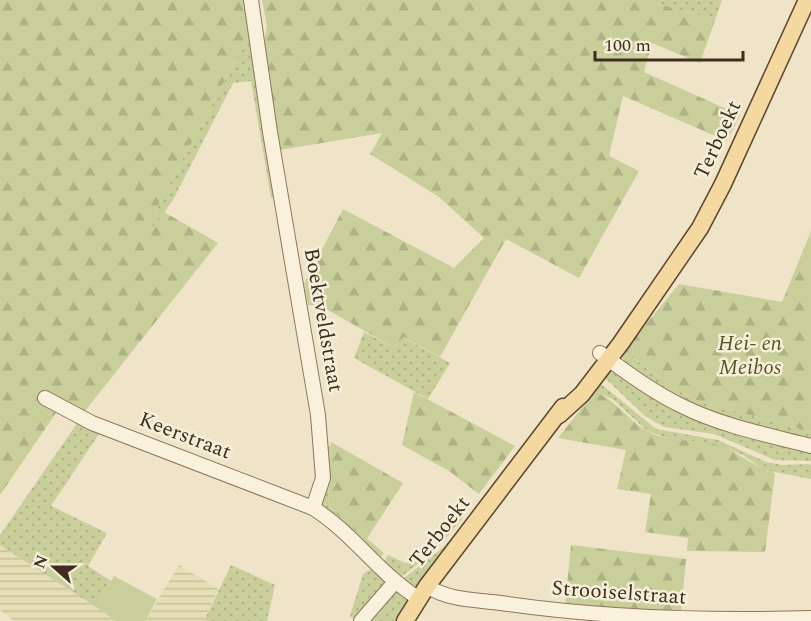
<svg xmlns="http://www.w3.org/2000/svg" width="811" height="621" viewBox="0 0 811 621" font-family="Spectral,serif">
  <defs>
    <pattern id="farmland-rules" width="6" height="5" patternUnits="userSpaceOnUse" patternTransform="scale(1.5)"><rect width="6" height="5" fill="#e6deb5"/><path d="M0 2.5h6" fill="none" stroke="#c6bf9b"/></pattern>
    <pattern id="grass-dots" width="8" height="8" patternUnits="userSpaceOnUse" patternTransform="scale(1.5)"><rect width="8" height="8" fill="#c9cf9b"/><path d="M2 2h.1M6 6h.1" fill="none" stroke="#aeb285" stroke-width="1.8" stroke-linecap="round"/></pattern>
    <pattern id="forest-firs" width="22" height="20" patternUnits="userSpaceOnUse" patternTransform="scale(1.5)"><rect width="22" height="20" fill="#c9cf9b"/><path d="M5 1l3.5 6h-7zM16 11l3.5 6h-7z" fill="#aeb285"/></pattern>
  </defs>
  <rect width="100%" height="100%" fill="#f0e4c8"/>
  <g fill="url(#farmland-rules)">
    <polygon points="0,545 96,607 116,621 14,621 0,610"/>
    <polygon points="179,565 218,589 204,621 145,621"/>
  </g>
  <g fill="url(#grass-dots)">
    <polygon points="645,0 722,0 715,20"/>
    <polygon points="253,28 277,196 271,198 251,81 233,83 173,200 151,231 157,207"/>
    <polygon points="364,332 393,347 403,337 450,363 428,399 354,358"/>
    <path d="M 632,341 L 633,358 L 677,390 L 696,400 L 811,432 L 811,441 C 752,426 693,413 643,377 C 634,371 623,366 622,354 Z"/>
    <polygon points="608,372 616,372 651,394 811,451 811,461 775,460 714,434 664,427 645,416 605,378"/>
    <polygon points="601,384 656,429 718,440 766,462 783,465 809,464 811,465 811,479 764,470 743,455 718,445 676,441 647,431 614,400 595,391"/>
    <polygon points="78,422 99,434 51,506 107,533 88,566 111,581 96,607 0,545 0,535"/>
    <polygon points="325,446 331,446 328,506 384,553 379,559 321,506"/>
    <polygon points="459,515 463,518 437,549 400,578 384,562 388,555 405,563 421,561"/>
    <polygon points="465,521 466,523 419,585 414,587 400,581 444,547"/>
    <polygon points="231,565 275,585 267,621 204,621"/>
    <polygon points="373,568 389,582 355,620 350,616 363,574"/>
    <polygon points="397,589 408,600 399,621 365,621"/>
  </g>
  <g fill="url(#forest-firs)">
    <polygon points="0,0 247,0 253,28 157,207 152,229 164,212 218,243 85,411 50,394 58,410 0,495"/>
    <polygon points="262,0 645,0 715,20 700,63 652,43 644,72 740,115 727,141 623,96 609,156 639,171 579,278 506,239 440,357 404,337 393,347 319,305 308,305 304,284 343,209 454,268 484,238 439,197 370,154 382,133 280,150 271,111 263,48 267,25"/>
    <polygon points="811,231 811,432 696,400 677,390 633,358 632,341 679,284 782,302"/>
    <path d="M 595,391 C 619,403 628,420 647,431 C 670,444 697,438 721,446 C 740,453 755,468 775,473 L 765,552 L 687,551 L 688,538 L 645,532 L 651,494 L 617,489 L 626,450 L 558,438 Z"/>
    <polygon points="414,392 515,446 479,494 449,471 402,445"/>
    <polygon points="331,442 403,483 366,540 328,506"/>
    <polygon points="571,545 686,559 681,614 565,606"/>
  </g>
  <polygon fill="#c9cf9b" points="114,576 157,599 145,621 116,621 96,607"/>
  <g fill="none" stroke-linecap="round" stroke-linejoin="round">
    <g stroke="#8d765c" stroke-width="16">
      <g id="minor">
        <polyline points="251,0 270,132 318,415 323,478 313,508"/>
        <path d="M 600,353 C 626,372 653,392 682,406 C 722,426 768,435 811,446"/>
        <path d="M 45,398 L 92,423 L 313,508 C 354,534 376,571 418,598"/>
        <path d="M 427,586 C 447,600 477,600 501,603 C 604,618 707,621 811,618"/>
        <polyline points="361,621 394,583"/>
      </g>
    </g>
    <g stroke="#5b4430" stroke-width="19">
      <g id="major">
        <polyline points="559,415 582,394 621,343 700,228 723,184 807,0"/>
        <polyline points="405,621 427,586 563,407"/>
      </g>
    </g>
    <use href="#minor" stroke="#faf1dc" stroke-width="14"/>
    <use href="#major" stroke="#f3d9a0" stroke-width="16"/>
  </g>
  <g text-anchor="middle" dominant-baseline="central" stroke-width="5" stroke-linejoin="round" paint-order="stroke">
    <g font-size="21" fill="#3d2e20" stroke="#f7eed8">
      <text transform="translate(718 140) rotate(-65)">Terboekt</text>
      <text transform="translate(323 320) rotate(80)">Boektveldstraat</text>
      <text transform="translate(185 436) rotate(21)">Keerstraat</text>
      <text transform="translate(440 532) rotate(-52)">Terboekt</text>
      <text transform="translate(619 593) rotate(4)">Strooiselstraat</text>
    </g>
    <g font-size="21" font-style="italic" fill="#4d5a26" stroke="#f7eed8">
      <text x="750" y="344">Hei- en<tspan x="750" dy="24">Meibos</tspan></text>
    </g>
  </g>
  <g transform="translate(54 567) rotate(291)" stroke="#f7eed8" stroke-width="4.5" paint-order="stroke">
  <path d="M0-4.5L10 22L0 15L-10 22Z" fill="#3d2e20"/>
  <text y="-9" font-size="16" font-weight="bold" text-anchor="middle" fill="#3d2e20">N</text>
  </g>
  <path d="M595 51v9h148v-9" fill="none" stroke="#3d2e20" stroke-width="3"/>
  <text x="604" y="51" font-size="18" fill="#3d2e20" stroke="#f7eed8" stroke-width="4.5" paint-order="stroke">100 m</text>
</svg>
